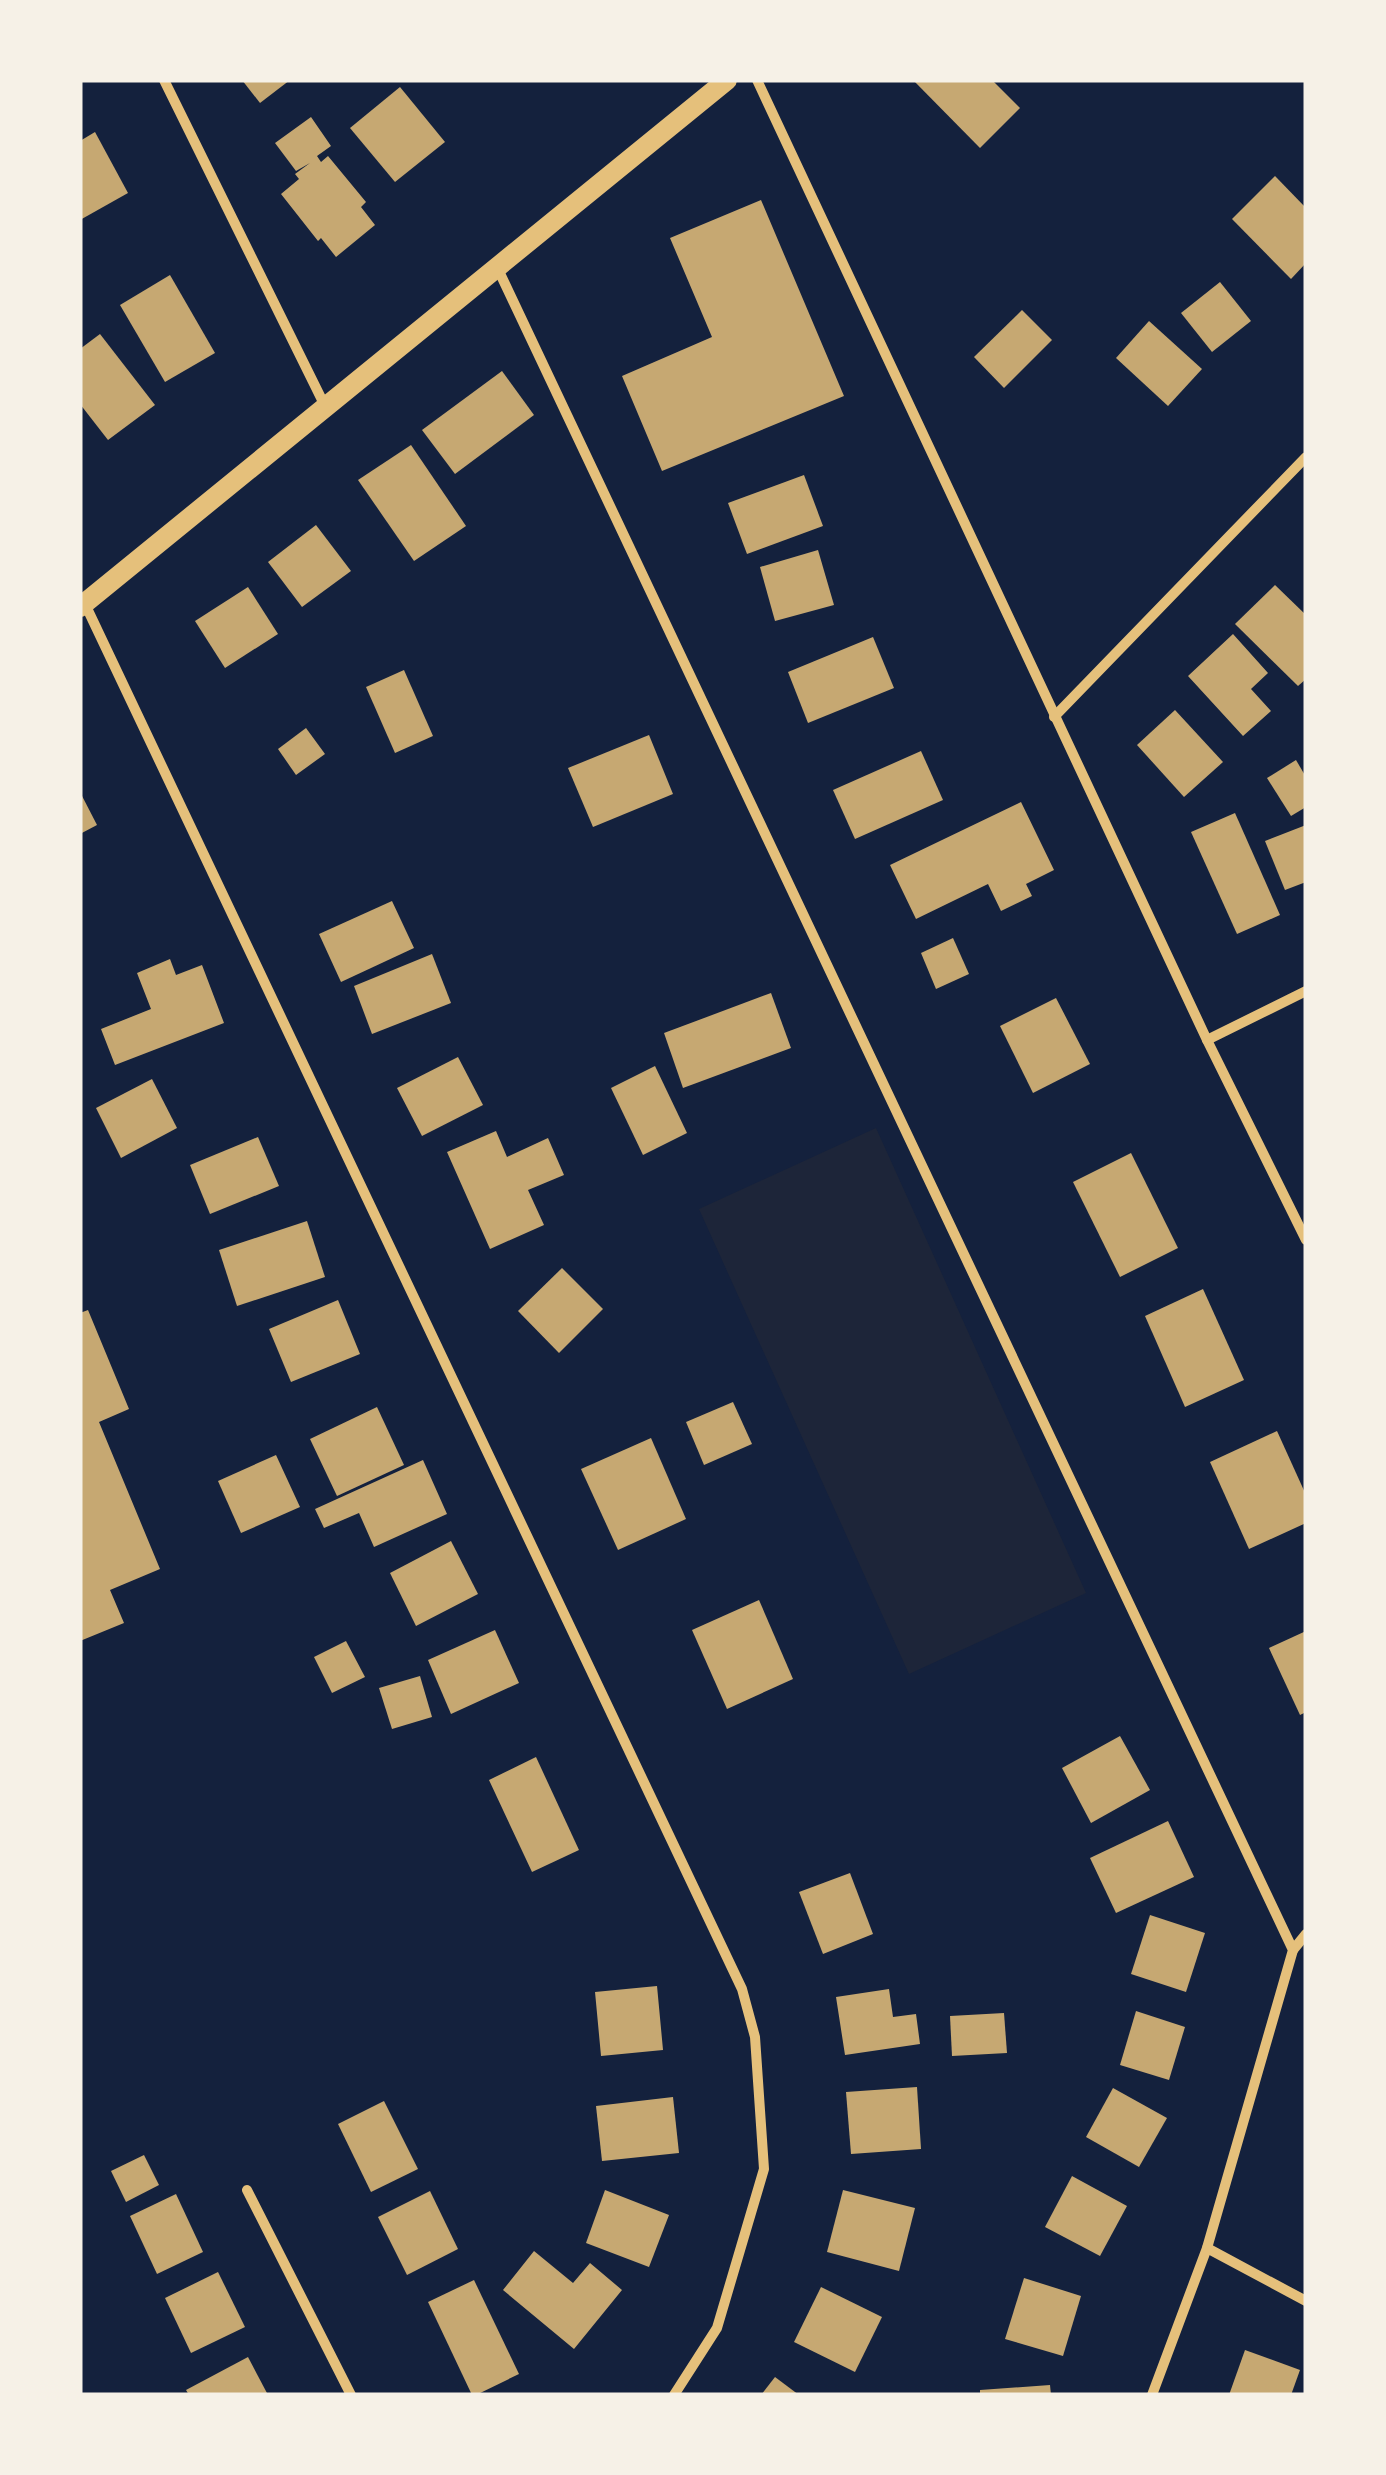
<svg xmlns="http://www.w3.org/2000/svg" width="1386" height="2475" viewBox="0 0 1386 2475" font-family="Karla,sans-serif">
  <rect width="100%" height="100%" fill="#14213d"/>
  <polygon fill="#1d2539" points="876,1128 1086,1593 909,1674 699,1209"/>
  <g fill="#c6a872">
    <polygon points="242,80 290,80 260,103"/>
    <polygon points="913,80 992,80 1020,108 980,148"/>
    <polygon points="400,87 445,142 395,182 350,128"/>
    <polygon points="311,117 331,146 317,156 321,162 328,156 366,202 361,207 375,225 336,257 321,238 318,241 281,194 299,179 295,174 310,163 296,171 275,143"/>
    <polygon points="95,132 128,193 80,220 80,141"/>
    <polygon points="1275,176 1306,208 1306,263 1291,279 1232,219"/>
    <polygon points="761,200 844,396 662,471 622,376 712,337 670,238"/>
    <polygon points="170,275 215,353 165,382 120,305"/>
    <polygon points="1220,282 1251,321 1212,352 1181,313"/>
    <polygon points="1022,310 1052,340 1004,388 974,357"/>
    <polygon points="1149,321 1202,369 1168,406 1116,358"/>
    <polygon points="100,334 155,405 108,440 80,404 80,349"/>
    <polygon points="502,371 534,415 455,474 422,430"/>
    <polygon points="411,445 466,526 414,561 358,480"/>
    <polygon points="804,475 823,526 747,554 728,503"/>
    <polygon points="316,525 351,571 302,607 268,562"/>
    <polygon points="818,550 834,605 775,621 760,567"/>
    <polygon points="1275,585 1306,615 1306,679 1298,686 1235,624"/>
    <polygon points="248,587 278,634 225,668 195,621"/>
    <polygon points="1233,634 1268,673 1251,689 1271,711 1243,736 1188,676"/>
    <polygon points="873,637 894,688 808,723 788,672"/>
    <polygon points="404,670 433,736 395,753 366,687"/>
    <polygon points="1175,710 1223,762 1184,797 1137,745"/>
    <polygon points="306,728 325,754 296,775 278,749"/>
    <polygon points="649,735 673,794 593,827 568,768"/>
    <polygon points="921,751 943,800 855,839 833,790"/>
    <polygon points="1296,760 1306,777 1306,807 1291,816 1267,778"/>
    <polygon points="80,792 97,825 80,834"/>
    <polygon points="1021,802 1054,870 1026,884 1032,896 1001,911 988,884 916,919 890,865"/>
    <polygon points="1235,813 1280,915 1237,934 1191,832"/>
    <polygon points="1306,825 1306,882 1285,890 1265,841"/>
    <polygon points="392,901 414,948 341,982 319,934"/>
    <polygon points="953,938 969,974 936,989 921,953"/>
    <polygon points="432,954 451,1003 372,1034 354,986"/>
    <polygon points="170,959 176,975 202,965 224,1023 115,1065 101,1029 151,1009 137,973"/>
    <polygon points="771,993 791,1048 683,1088 664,1033"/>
    <polygon points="1056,998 1090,1064 1033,1093 1000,1026"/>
    <polygon points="458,1057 483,1105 422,1136 397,1088"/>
    <polygon points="655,1066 687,1133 643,1155 611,1088"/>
    <polygon points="152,1079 177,1128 121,1158 96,1108"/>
    <polygon points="496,1131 507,1157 548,1138 564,1175 528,1190 544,1225 490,1249 447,1152"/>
    <polygon points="258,1137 279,1186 210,1214 190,1165"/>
    <polygon points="1131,1153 1178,1248 1120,1277 1073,1182"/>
    <polygon points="307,1221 325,1277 237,1306 219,1250"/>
    <polygon points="562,1268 603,1309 559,1353 518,1311"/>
    <polygon points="1203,1289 1244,1380 1185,1407 1145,1316"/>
    <polygon points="338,1300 360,1354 291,1382 269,1329"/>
    <polygon points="88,1310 129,1409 99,1422 160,1569 110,1590 124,1623 80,1641 80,1313"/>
    <polygon points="733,1402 752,1444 704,1465 686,1422"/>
    <polygon points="377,1407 404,1465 337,1496 310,1439"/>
    <polygon points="1277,1431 1306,1495 1306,1523 1249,1549 1210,1462"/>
    <polygon points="651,1438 686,1519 618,1550 581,1469"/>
    <polygon points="276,1455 300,1507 241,1533 218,1481"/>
    <polygon points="423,1460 447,1514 374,1547 359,1513 324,1528 315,1509"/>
    <polygon points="451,1541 478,1594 416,1626 390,1573"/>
    <polygon points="759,1600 793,1679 727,1709 692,1630"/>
    <polygon points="495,1630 519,1683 451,1714 428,1660"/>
    <polygon points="1306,1631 1306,1712 1300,1715 1269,1648"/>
    <polygon points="346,1641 365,1677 332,1693 314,1657"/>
    <polygon points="420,1676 432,1717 392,1729 379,1688"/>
    <polygon points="1120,1736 1150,1790 1091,1823 1062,1768"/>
    <polygon points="536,1757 579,1850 532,1872 489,1780"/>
    <polygon points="1168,1821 1194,1877 1116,1913 1090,1858"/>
    <polygon points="850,1873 873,1934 823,1954 799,1892"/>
    <polygon points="1150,1915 1205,1933 1186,1992 1131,1974"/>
    <polygon points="657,1986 663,2050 601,2056 595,1992"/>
    <polygon points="889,1989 893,2017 916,2014 920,2044 845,2055 836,1997"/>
    <polygon points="1136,2011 1185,2027 1169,2080 1120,2065"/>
    <polygon points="1004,2013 1007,2053 952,2056 950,2016"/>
    <polygon points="917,2087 921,2149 851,2154 846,2092"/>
    <polygon points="1113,2088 1167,2118 1139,2167 1086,2137"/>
    <polygon points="673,2097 679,2153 602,2161 596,2106"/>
    <polygon points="384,2101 418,2169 371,2192 338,2124"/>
    <polygon points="144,2155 159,2185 126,2202 111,2171"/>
    <polygon points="1072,2176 1127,2206 1100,2256 1045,2227"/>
    <polygon points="605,2190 669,2215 649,2267 586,2243"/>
    <polygon points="843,2190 915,2208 899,2271 827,2252"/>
    <polygon points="430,2191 458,2249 407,2275 378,2217"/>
    <polygon points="176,2194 203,2252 157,2274 130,2216"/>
    <polygon points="534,2251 573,2283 590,2263 622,2290 574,2349 503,2290"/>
    <polygon points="218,2272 245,2327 191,2353 165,2298"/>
    <polygon points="1024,2278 1081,2296 1063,2356 1005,2339"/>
    <polygon points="474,2280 519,2374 476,2395 472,2395 428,2302"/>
    <polygon points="821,2287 882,2317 855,2372 794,2342"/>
    <polygon points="1245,2350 1300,2370 1291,2395 1229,2395"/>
    <polygon points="248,2357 268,2395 189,2395 186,2390"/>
    <polygon points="775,2377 799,2395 761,2395"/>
    <polygon points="1050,2385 1051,2395 980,2395 980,2390"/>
  </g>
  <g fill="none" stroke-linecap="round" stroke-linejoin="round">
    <g stroke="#e5c07b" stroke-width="10">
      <polyline points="164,80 325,406"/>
      <polyline points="757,80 1207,1040 1306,1240"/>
      <polyline points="497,267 1293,1950 1207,2248 1152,2395"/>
      <polyline points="85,604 742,1989 755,2037 764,2169 717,2328 674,2395"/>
      <polyline points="1054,717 1306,457"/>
      <polyline points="1207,1040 1306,991"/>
      <polyline points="1293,1950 1306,1934"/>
      <polyline points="247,2190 351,2395"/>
      <polyline points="1207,2248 1306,2301"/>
    </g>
    <polyline stroke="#e5c07b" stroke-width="20" points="80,607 727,80"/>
  </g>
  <rect width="1386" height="2475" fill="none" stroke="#f6f1e7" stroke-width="165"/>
</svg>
